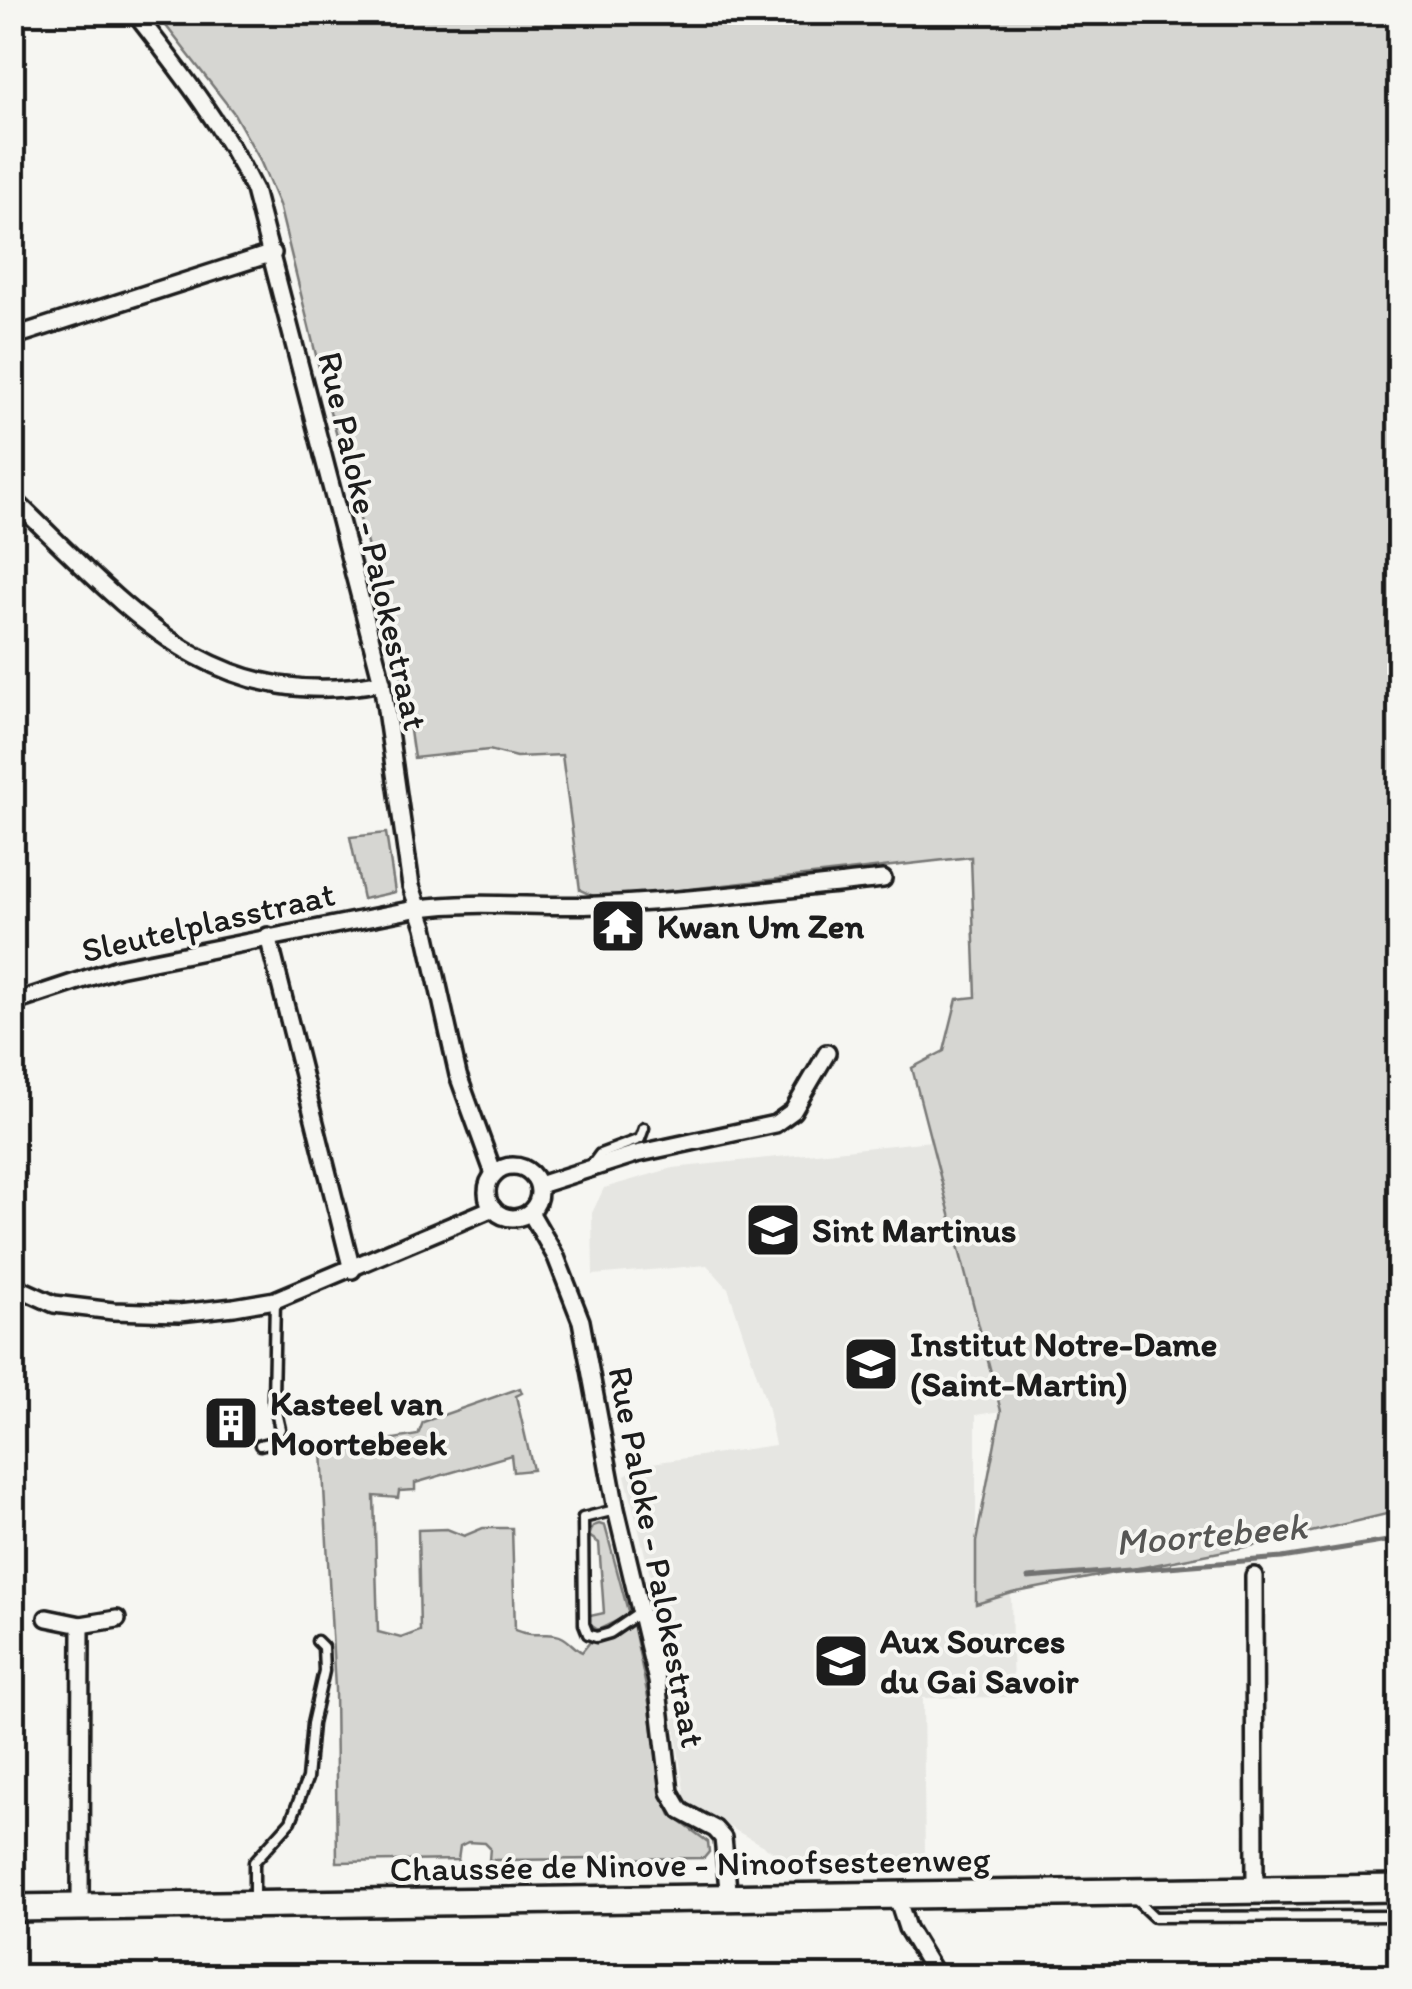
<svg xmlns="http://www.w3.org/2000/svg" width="1412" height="1989" viewBox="0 0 1412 1989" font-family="Itim,sans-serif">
  <rect width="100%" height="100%" fill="#f6f6f2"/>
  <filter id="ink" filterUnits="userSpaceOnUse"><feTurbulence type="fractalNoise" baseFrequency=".01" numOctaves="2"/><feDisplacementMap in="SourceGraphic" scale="20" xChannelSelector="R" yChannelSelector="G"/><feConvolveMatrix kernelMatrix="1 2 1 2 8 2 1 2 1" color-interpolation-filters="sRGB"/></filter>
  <g filter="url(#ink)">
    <polygon fill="#e6e6e2" points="931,1141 1001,1411 976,1415 976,1603 1011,1594 1013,1697 923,1698 925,1857 785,1858 692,1806 685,1798 674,1720 680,1712 665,1635 625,1475 645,1464 775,1445 767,1405 728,1288 707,1265 593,1275 592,1213 604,1188 673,1168"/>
    <g fill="#d6d6d2" stroke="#797977" stroke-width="2.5">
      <polygon points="156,13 1399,13 1399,1511 1265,1543 1012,1593 976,1604 976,1542 1001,1411 912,1068 944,1051 957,999 976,997 971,857 628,896 595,897 580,890 562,755 516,757 489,750 414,758 403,684 387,616 328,404 279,205 259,158 233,112"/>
      <polygon points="386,833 395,892 363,899 350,837"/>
      <path d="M 520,1388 L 522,1393 L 516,1396 L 533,1470 L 513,1472 L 511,1455 L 415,1483 L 415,1490 L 399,1491 L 398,1498 L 374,1496 L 378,1632 L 401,1638 L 420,1631 L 418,1530 L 447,1529 L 464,1536 L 483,1528 L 512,1528 L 515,1630 C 536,1639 549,1630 562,1637 C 570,1641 574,1648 582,1652 L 590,1642 L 600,1642 L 633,1623 L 650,1707 L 661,1792 L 671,1815 L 708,1842 L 709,1852 L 704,1858 L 489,1860 L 490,1848 L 485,1843 L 468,1842 L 460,1846 L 458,1860 L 337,1862 L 335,1689 L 322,1451 L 418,1435 L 423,1422 Z"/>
      <polygon points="599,1524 605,1526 629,1615 598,1630 589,1624 590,1616 604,1613 599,1543 589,1536 593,1526"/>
    </g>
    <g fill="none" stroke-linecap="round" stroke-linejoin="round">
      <polyline stroke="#727271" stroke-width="5" points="1028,1578 1282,1558 1400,1539"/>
      <g stroke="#1c1c1c" stroke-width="15">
        <g id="service">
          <polyline points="591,1166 600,1154 640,1139 644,1128"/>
          <polyline points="260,1445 272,1442 280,1429 273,1399 275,1300"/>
          <polyline points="615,1510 583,1518 584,1624 588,1634 596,1637 610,1633 641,1612"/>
          <polyline points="1134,1898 1154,1917 1400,1916"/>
          <polyline points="254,1900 254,1862 291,1821 307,1779 312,1724 324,1671 323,1647 317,1641"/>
        </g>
      </g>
      <g stroke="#1c1c1c" stroke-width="22">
        <g id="minor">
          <path d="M 134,12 C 179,70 222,124 254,190 L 382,682 L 411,886 L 425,927 L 458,1075 L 494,1174"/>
          <polyline points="12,337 273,253"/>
          <path d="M 12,498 C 125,605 209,716 382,682"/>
          <polyline points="268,936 352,1270"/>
          <path d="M 12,1003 L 118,968 L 420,908 C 479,900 538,908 598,905 C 693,901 788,889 883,879"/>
          <circle cx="513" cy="1192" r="26"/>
          <polyline points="539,1185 636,1154 775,1124 793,1111 827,1053"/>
          <polyline points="530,1212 556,1257 581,1321 616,1509 657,1681 670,1792 681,1811 715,1829 723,1838 729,1899"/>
          <polyline points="12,1285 54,1304 113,1311 179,1313 234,1307 275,1300 493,1208"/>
          <polyline points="1254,1576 1255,1889"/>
          <polyline points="47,1618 81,1625 80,1907"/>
          <polyline points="81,1625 117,1619"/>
          <polyline points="897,1897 907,1928 936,1976"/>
        </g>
      </g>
      <g stroke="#1c1c1c" stroke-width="32">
        <polyline id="primary" points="12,1908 1400,1888"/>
      </g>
      <use href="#service" stroke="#f6f6f2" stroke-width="8"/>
      <use href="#minor" stroke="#f6f6f2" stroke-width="15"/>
      <use href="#primary" stroke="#f6f6f2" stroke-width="25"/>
    </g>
  </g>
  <defs>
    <g id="temple-square" transform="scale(2.875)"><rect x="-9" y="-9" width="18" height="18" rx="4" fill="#1c1c1c" stroke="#f6f6f2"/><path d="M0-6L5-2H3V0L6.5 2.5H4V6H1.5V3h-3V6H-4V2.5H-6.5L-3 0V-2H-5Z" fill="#fff"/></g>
    <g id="school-square" transform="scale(2.875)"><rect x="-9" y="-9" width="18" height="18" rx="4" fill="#1c1c1c" stroke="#f6f6f2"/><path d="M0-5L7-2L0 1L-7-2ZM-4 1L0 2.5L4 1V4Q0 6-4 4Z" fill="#fff"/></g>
    <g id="building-square" transform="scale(2.875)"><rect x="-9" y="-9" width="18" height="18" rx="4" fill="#1c1c1c" stroke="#f6f6f2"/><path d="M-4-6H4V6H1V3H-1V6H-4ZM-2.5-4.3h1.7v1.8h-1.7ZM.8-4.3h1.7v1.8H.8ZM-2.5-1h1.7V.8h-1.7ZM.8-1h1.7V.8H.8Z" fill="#fff"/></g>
  </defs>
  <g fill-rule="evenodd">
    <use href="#temple-square" x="618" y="926"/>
    <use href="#school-square" x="773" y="1230"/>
    <use href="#school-square" x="871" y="1364"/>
    <use href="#building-square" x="231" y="1423"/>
    <use href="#school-square" x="841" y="1661"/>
  </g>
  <g text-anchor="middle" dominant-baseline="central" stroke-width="8" stroke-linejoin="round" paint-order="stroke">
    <g font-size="35" fill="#1c1c1c" stroke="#f6f6f2">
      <text transform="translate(373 541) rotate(77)">Rue Paloke - Palokestraat</text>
      <text transform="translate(208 922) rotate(-13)">Sleutelplasstraat</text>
      <text transform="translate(657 1557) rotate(79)">Rue Paloke - Palokestraat</text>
      <text transform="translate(690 1864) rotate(-1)">Chaussée de Ninove - Ninoofsesteenweg</text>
    </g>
    <g font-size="35" font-weight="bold" fill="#1c1c1c" stroke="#f6f6f2" text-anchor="start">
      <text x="657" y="926">Kwan Um Zen</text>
      <text x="812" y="1230">Sint Martinus</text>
      <text x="910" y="1344">Institut Notre-Dame<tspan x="910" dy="40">(Saint-Martin)</tspan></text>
      <text x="270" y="1403">Kasteel van<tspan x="270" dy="40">Moortebeek</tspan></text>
      <text x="880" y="1641">Aux Sources<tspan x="880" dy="40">du Gai Savoir</tspan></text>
    </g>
    <g font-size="38" font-style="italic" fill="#565654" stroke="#f6f6f2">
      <text transform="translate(1211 1534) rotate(-5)">Moortebeek</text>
    </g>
  </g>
  <rect width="1412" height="1989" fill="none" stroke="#f6f6f2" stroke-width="50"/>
  <rect x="25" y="25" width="1362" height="1939" fill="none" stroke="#1c1c1c" stroke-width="4" filter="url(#ink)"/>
</svg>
